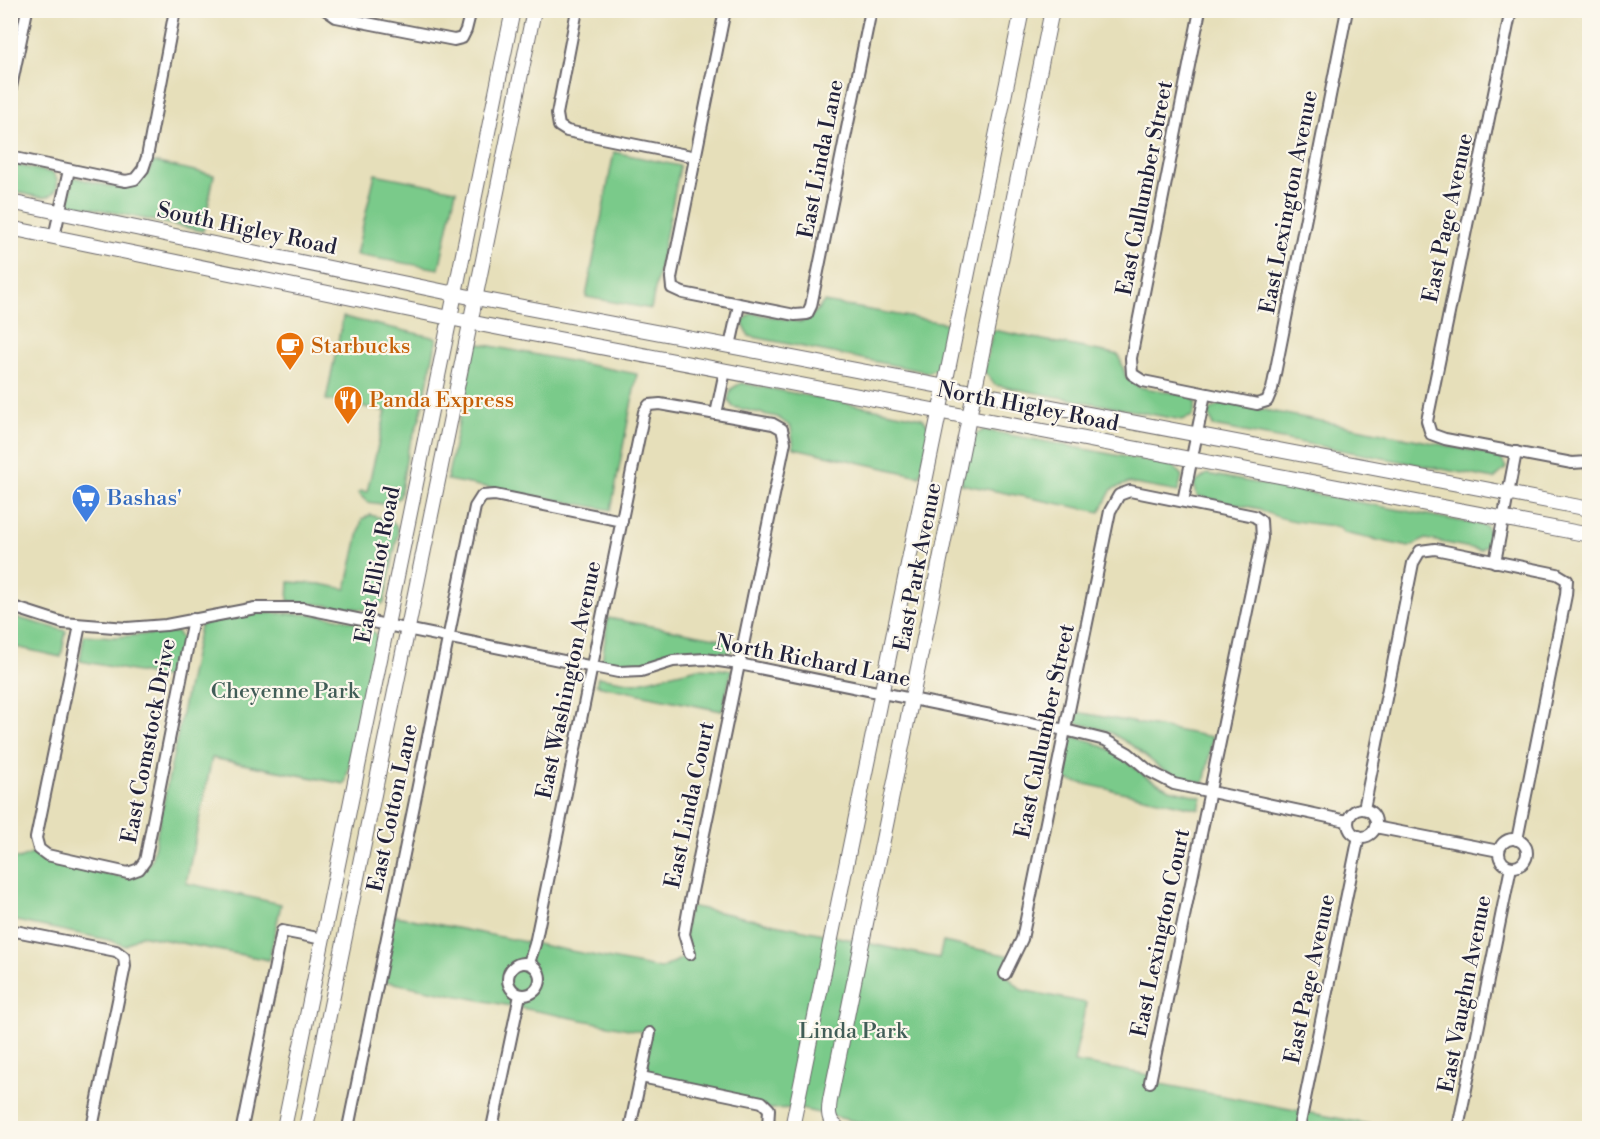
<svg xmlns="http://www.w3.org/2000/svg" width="1600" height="1139" viewBox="0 0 1600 1139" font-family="'Libre Bodoni',serif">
  <rect width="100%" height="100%" fill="#fbf7ec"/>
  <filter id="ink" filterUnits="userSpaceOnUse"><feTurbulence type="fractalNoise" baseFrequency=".0167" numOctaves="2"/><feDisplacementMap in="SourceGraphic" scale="12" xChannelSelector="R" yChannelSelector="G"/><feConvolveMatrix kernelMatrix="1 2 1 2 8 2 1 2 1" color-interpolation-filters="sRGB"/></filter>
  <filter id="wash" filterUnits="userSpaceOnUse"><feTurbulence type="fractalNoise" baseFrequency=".008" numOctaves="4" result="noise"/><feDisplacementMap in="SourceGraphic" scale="24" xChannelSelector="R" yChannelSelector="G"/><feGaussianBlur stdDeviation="1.35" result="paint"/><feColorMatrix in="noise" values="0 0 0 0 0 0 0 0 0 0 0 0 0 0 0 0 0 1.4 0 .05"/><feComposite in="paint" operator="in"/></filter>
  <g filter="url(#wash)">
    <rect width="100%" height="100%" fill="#e6dfba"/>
    <g fill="#7aca8a" stroke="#4e7662" stroke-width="1.5">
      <polygon points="614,152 680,166 651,309 586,297"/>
      <path d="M 153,162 L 214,175 L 203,231 L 68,203 L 73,177 C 107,184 137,202 153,162 Z"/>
      <path d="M 11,164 L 53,173 C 61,182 58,196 44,197 C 34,198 20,192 11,190 Z"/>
      <polygon points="375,174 456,190 439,269 356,255"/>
      <polygon points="824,302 950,324 942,368 927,372 749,336 742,322 752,313 800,322 809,319"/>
      <polygon points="343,317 437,338 420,418 408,449 400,497 389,505 367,502 358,493 360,491 367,492 386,411 326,400"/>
      <polygon points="993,330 1119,355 1126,377 1139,387 1190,396 1196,402 1193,416 1182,420 995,385 984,371"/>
      <polygon points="475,343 637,374 611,510 447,480"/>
      <polygon points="741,383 922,418 932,430 920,476 794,448 791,427 777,417 733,407 728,400 731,389"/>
      <polygon points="1223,402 1500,456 1506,468 1494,479 1213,426 1208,412"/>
      <polygon points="984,430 1173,466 1182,476 1178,492 1129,483 1112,489 1100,512 961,484 970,437"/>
      <path d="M 1207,474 L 1486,526 L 1493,540 L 1480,550 L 1426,539 L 1409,547 L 1344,533 L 1339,527 C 1316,523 1279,522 1260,509 L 1197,496 L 1194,484 Z"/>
      <polygon points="370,515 389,520 396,525 398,533 384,603 368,610 288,601 289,582 320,584 346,589 362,519"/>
      <path d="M 261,613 C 290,613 355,613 376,634 L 377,641 L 345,784 L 212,758 L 186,883 L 281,904 L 269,960 L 140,935 L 125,946 L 109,940 L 11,920 L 10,857 L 19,859 L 34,853 L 57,863 L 127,878 C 141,876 146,871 152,858 L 200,626 L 208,622 Z"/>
      <polygon points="11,616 66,631 61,657 11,646"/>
      <polygon points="608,618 737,642 731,652 682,653 641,663 602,661"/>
      <polygon points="173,632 178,633 182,640 173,679 80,661 84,635 115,637"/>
      <polygon points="698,668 732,670 722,711 596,685 598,677 635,683"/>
      <polygon points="1077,712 1213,737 1204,784 1163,770 1133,746 1108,731 1073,722"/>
      <polygon points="1071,736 1091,741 1113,751 1148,778 1169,789 1202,797 1199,809 1062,779"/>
      <polygon points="689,906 939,958 943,942 1015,957 1005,974 1022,990 1086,1003 1074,1062 1151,1075 1150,1082 1378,1126 1377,1128 885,1128 796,1108 769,1109 641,1077 649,1033 378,980 391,915 661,969 690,954 684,934"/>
    </g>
  </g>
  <g filter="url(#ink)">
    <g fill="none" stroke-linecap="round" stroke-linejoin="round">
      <g stroke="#676467" stroke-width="14">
        <g id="street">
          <polyline points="326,10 336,17 454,40 462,38 466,30 471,10"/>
          <polyline points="577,10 557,114 559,126 567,131 696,157"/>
          <polyline points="725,10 671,278 672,288 683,293 795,315 807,314 811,306 871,10"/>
          <polyline points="1200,10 1131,358 1132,374 1143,381 1257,404 1267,401 1272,389 1347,10"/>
          <polyline points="1511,10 1427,421 1431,434 1445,439 1572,463 1588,462 1590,458"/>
          <polyline points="10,92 27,10"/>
          <polyline points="10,157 115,179 126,181 135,179 143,169 147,157 175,10"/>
          <polyline points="54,237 69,170"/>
          <polyline points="730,346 739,305"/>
          <polyline points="716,414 725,371"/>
          <polyline points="1183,501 1205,394"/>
          <polyline points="1495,562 1516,452"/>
          <polyline points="10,606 63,623 127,628 166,625 255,608 303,608 618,672 641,671 673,661 705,659 739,664 1065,730 1105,740 1128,753 1149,771 1174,784 1347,821"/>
          <polyline points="80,625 36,838 39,849 47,855 128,873 139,869 145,861 193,619"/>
          <circle cx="1362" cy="823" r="14"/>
          <polyline points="1364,809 1413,563 1420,551 1435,549 1557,574 1567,580 1566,595 1517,840"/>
          <polyline points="1375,827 1499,851"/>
          <circle cx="1513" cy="853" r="14"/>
          <polyline points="10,930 116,951 124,957 125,966 92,1128"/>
          <circle cx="524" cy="979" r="16"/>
          <polyline points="529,963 535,944 644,412 649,405 660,404 773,424 782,429 785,442 689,906 684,934 690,954"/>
          <polyline points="1005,974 1022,939 1110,511 1119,495 1130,491 1254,516 1261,521 1262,538 1150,1082"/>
          <polyline points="641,1077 762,1102 769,1109 768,1128"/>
          <polyline points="242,1128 282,931 323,939"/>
          <polyline points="348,1128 475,507 482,496 495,495 622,521"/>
          <polyline points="492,1128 520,995"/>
          <polyline points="630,1128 650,1033"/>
          <polyline points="1299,1128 1359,836"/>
          <polyline points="1458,1128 1511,867"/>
        </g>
      </g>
      <g stroke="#676467" stroke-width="16">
        <g id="secondary">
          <polyline points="10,202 465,296 1590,509"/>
          <polyline points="10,228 484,325 1590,535"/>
          <polyline points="284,1128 513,10"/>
          <polyline points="306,1128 534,10"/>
          <polyline points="792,1128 1022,10"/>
          <path d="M 838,1128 C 828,1122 828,1112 830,1100 L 1052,10"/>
        </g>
      </g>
      <use href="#street" stroke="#fff" stroke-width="10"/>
      <use href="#secondary" stroke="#fff" stroke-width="14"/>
    </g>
  </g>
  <defs>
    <g id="cafe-pin" transform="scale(1.5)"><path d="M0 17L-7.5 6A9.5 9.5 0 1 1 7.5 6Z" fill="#e8710a" stroke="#fbf7ec"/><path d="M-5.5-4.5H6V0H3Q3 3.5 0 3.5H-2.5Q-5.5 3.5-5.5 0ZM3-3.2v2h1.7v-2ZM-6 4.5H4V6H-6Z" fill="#fff"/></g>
    <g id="restaurant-pin" transform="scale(1.5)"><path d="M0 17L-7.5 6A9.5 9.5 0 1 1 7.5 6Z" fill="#e8710a" stroke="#fbf7ec"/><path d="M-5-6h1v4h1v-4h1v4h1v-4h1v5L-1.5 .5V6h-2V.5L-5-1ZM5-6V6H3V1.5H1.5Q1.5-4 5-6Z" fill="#fff"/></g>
    <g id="supermarket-pin" transform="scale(1.5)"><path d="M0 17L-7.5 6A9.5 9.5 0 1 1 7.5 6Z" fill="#3f7fe0" stroke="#fbf7ec"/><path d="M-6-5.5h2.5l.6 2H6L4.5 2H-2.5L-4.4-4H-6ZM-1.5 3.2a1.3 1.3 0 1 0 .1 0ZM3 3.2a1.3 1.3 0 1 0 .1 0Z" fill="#fff"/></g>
  </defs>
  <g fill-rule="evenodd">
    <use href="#cafe-pin" x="290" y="346"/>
    <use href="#restaurant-pin" x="348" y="400"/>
    <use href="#supermarket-pin" x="86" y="498"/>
  </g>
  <g text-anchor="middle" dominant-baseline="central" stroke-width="4.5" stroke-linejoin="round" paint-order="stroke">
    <g font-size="22" fill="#22223b" stroke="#fbf7ec">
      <text transform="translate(821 159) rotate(-79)">East Linda Lane</text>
      <text transform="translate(1145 188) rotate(-79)">East Cullumber Street</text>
      <text transform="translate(1289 202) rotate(-79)">East Lexington Avenue</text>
      <text transform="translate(1448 218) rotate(-78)">East Page Avenue</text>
      <text transform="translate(247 229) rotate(12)">South Higley Road</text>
      <text transform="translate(1028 407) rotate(11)">North Higley Road</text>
      <text transform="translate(378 565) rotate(-79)">East Elliot Road</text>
      <text transform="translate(918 567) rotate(-79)">East Park Avenue</text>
      <text transform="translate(813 661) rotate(11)">North Richard Lane</text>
      <text transform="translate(569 680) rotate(-78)">East Washington Avenue</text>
      <text transform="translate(1045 731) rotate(-78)">East Cullumber Street</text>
      <text transform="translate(149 741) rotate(-79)">East Comstock Drive</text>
      <text transform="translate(690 805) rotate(-78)">East Linda Court</text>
      <text transform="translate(393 808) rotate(-78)">East Cotton Lane</text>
      <text transform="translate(1161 933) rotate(-78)">East Lexington Court</text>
      <text transform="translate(1310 979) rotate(-78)">East Page Avenue</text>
      <text transform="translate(1465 994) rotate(-79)">East Vaughn Avenue</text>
    </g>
    <g font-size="22" fill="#c56008" stroke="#fbf7ec" text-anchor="start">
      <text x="311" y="346">Starbucks</text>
      <text x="369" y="400">Panda Express</text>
    </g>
    <g font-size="22" fill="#366cbe" stroke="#fbf7ec" text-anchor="start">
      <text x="107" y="498">Bashas'</text>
    </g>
    <g font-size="22" fill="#415d57" stroke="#fbf7ec">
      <text x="285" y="691">Cheyenne Park</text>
      <text x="853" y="1031">Linda Park</text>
    </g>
  </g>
  <rect width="1600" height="1139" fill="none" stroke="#fbf7ec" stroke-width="36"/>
</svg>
